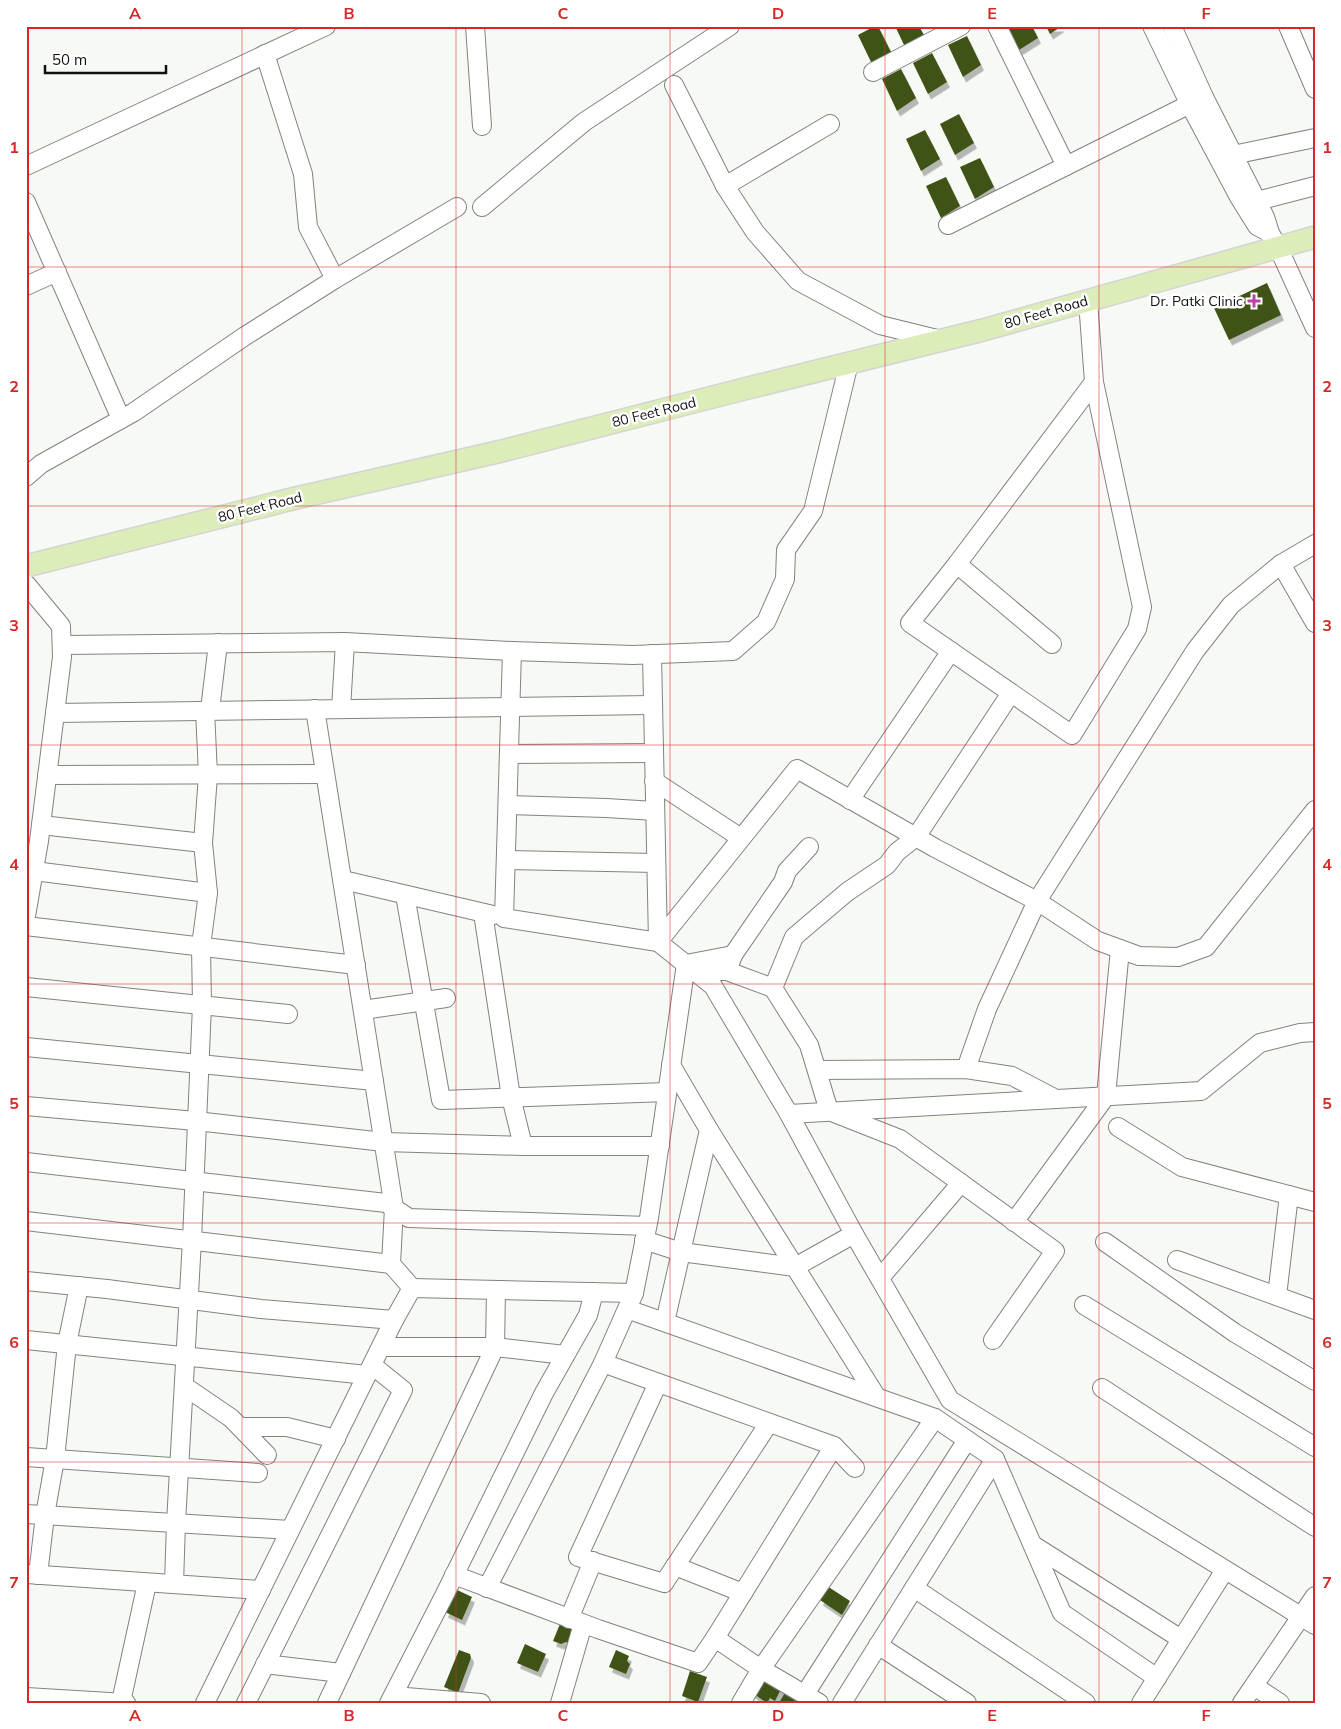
<svg xmlns="http://www.w3.org/2000/svg" width="1341" height="1729" viewBox="0 0 1341 1729" font-family="Mulish,sans-serif">
  <defs>
    <filter id="shadow"><feDropShadow dx="3" dy="5.5" stdDeviation="0" flood-color="#0004"/></filter>
  </defs>
  <rect width="100%" height="100%" fill="#f7f9f5"/>
  <g fill="#405214" filter="url(#shadow)">
    <polygon points="875,26 878,26 892,54 873,66 858,35"/>
    <polygon points="895,26 919,26 925,37 906,49"/>
    <polygon points="1007,26 1032,26 1038,38 1019,50"/>
    <polygon points="1046,26 1062,26 1050,34"/>
    <polygon points="967,36 981,65 963,77 948,45"/>
    <polygon points="932,53 947,82 928,94 913,63"/>
    <polygon points="901,69 916,98 897,111 882,79"/>
    <polygon points="959,114 974,143 955,155 940,124"/>
    <polygon points="925,130 940,159 921,171 906,139"/>
    <polygon points="980,158 994,187 975,199 960,167"/>
    <polygon points="946,177 960,206 941,218 926,186"/>
    <polygon points="1267,283 1281,315 1229,340 1214,308"/>
    <polygon points="827,1586 850,1601 842,1615 820,1600"/>
    <polygon points="455,1589 472,1597 462,1620 445,1612"/>
    <polygon points="562,1619 580,1627 573,1645 566,1642 561,1644 553,1641"/>
    <polygon points="525,1644 546,1654 538,1672 517,1663"/>
    <polygon points="459,1650 470,1654 471,1658 458,1693 444,1687"/>
    <polygon points="616,1650 629,1656 627,1661 630,1664 626,1674 609,1667"/>
    <polygon points="690,1671 707,1677 698,1702 682,1696"/>
    <polygon points="764,1673 783,1685 775,1701 770,1698 767,1703 751,1692"/>
    <polygon points="788,1687 800,1694 794,1703 779,1703"/>
  </g>
  <g fill="none" stroke-linecap="round" stroke-linejoin="round">
    <g stroke="#828380" stroke-width="20">
      <g id="minor">
        <polyline points="475,26 482,126"/>
        <polyline points="997,26 1066,166"/>
        <polyline points="1152,26 1190,105 1239,197 1257,226 1270,233"/>
        <polyline points="1172,26 1204,97 1265,217 1270,233 1278,247 1315,328"/>
        <polyline points="1288,26 1315,89"/>
        <polyline points="265,54 303,174 308,227 335,279"/>
        <polyline points="873,72 961,26"/>
        <polyline points="674,85 725,186 755,232 798,281 880,325 941,340"/>
        <polyline points="1233,155 1315,138"/>
        <polyline points="26,166 326,26"/>
        <polyline points="725,186 830,124"/>
        <polyline points="1257,201 1315,186"/>
        <polyline points="26,202 121,419"/>
        <polyline points="482,207 584,122 730,26"/>
        <polyline points="948,225 1204,97"/>
        <polyline points="26,286 57,272"/>
        <polyline points="1088,301 1094,382 1142,607 1137,629 1072,735 910,623 957,564 1094,382"/>
        <polyline points="26,477 41,464 134,412 245,336 335,279 457,207"/>
        <polyline points="957,564 1052,644"/>
        <polyline points="1281,564 1315,623"/>
        <polyline points="26,584 61,626 62,657 39,841 26,916"/>
        <polyline points="62,645 345,642 512,651 633,655 733,651 766,622 785,579 786,550 813,511 849,363"/>
        <polyline points="512,651 504,918 658,942 652,654"/>
        <polyline points="315,709 394,1208 391,1264 412,1288"/>
        <polyline points="341,709 345,642"/>
        <polyline points="55,713 652,705"/>
        <polyline points="509,754 653,753"/>
        <polyline points="47,775 325,774"/>
        <polyline points="654,781 741,838"/>
        <polyline points="850,800 951,651"/>
        <polyline points="508,805 606,808 655,811"/>
        <polyline points="1315,810 1206,947 1178,957 1139,956 1098,941 1037,901 935,848 797,769 658,942 713,986 789,1114 854,1234 950,1400 1315,1625"/>
        <polyline points="41,825 203,843"/>
        <polyline points="507,860 656,863"/>
        <polyline points="34,871 208,893"/>
        <polyline points="343,880 493,915"/>
        <polyline points="405,895 441,1100 667,1092"/>
        <polyline points="483,913 511,1097 523,1146"/>
        <polyline points="26,926 356,965"/>
        <polyline points="729,966 733,955 783,882 787,871 809,847"/>
        <polyline points="696,971 727,971 773,988 809,1045 829,1111 900,1139 1055,1251 993,1340"/>
        <polyline points="26,987 288,1014"/>
        <polyline points="773,988 794,937 847,892 887,865 897,852 916,837 1011,693"/>
        <polyline points="363,1010 446,998"/>
        <polyline points="26,1047 374,1081"/>
        <polyline points="671,1065 709,1130 876,1396"/>
        <polyline points="966,1069 987,1009 1037,901 1195,651 1231,605 1281,564 1315,544"/>
        <polyline points="817,1070 966,1069 1012,1076 1056,1099"/>
        <polyline points="26,1106 196,1121 384,1142 523,1146 660,1146"/>
        <polyline points="789,1114 1201,1091 1260,1043 1300,1033 1315,1032"/>
        <polyline points="1118,1127 1182,1167 1315,1202"/>
        <polyline points="26,1162 386,1203 409,1218 647,1226"/>
        <polyline points="26,1221 391,1264"/>
        <polyline points="1014,1222 1106,1096 1120,949"/>
        <polyline points="644,1240 681,1252 795,1267 854,1234"/>
        <polyline points="1105,1242 1235,1333 1315,1381"/>
        <polyline points="1177,1260 1315,1310"/>
        <polyline points="880,1278 961,1183"/>
        <polyline points="26,1281 107,1289 261,1309 394,1320 412,1288 634,1293"/>
        <polyline points="1277,1296 1289,1195"/>
        <polyline points="1084,1305 1315,1447"/>
        <polyline points="627,1309 935,1418 995,1459 1062,1613 1157,1678"/>
        <polyline points="665,1322 709,1130"/>
        <polyline points="26,1340 367,1375"/>
        <polyline points="381,1347 495,1347 565,1355"/>
        <polyline points="603,1363 834,1446 855,1468"/>
        <polyline points="658,1383 578,1557 664,1583 769,1423"/>
        <polyline points="184,1386 231,1418 267,1455"/>
        <polyline points="1102,1388 1315,1527"/>
        <polyline points="240,1427 287,1427 336,1439"/>
        <polyline points="26,1457 258,1473"/>
        <polyline points="26,1514 290,1530"/>
        <polyline points="1033,1545 1181,1639"/>
        <polyline points="675,1566 743,1593"/>
        <polyline points="27,1574 261,1590"/>
        <polyline points="38,1575 45,1515 55,1459 67,1344 79,1286"/>
        <polyline points="454,1575 598,1629 698,1663 715,1638 834,1446"/>
        <polyline points="174,1584 176,1523 192,1240 202,1005 201,946 208,893 203,843 208,775 205,710 210,710 218,643"/>
        <polyline points="487,1588 603,1363 634,1293 649,1218 686,964 733,955"/>
        <polyline points="914,1588 1086,1703"/>
        <polyline points="569,1619 593,1561"/>
        <polyline points="715,1638 761,1669 819,1703"/>
        <polyline points="878,1645 967,1703"/>
        <polyline points="265,1664 341,1673"/>
        <polyline points="1254,1686 1280,1703"/>
        <polyline points="805,1694 967,1440"/>
        <polyline points="393,1696 481,1703"/>
        <polyline points="26,1697 126,1703"/>
        <polyline points="121,1702 147,1583"/>
        <polyline points="205,1703 394,1320"/>
        <polyline points="246,1703 403,1390 372,1365"/>
        <polyline points="327,1703 495,1347 496,1290"/>
        <polyline points="389,1703 445,1594 544,1393 588,1315 594,1292"/>
        <polyline points="560,1703 583,1624"/>
        <polyline points="741,1703 761,1669 935,1418"/>
        <polyline points="842,1703 995,1459"/>
        <polyline points="1141,1703 1225,1570"/>
        <polyline points="1242,1703 1315,1596"/>
      </g>
    </g>
    <g stroke="#d4d4d4" stroke-width="24">
      <polyline id="major" points="26,566 292,499 502,451 744,389 983,330 1315,237"/>
    </g>
    <use href="#minor" stroke="#fff" stroke-width="18"/>
    <use href="#major" stroke="#dcedba" stroke-width="21"/>
  </g>
  <path fill="none" stroke="#d62828" stroke-width="1" stroke-opacity="0.55" d="M 242,26 L 242,1703M 456,26 L 456,1703M 670,26 L 670,1703M 885,26 L 885,1703M 1099,26 L 1099,1703M 26,267 L 1315,267M 26,506 L 1315,506M 26,745 L 1315,745M 26,984 L 1315,984M 26,1223 L 1315,1223M 26,1462 L 1315,1462"/>
  <path fill="#b546a4" stroke="#fff" stroke-width="2" d="M1251.5 293.5h5v5h5v5h-5v5h-5v-5h-5v-5h5z"/>
  <g text-anchor="middle" dominant-baseline="central" stroke-width="5" stroke-linejoin="round" paint-order="stroke">
    <g font-size="14" fill="#0f100f" stroke="#fff" text-anchor="end">
      <text x="1243" y="301">Dr. Patki Clinic</text>
    </g>
    <g font-size="14" fill="#0f100f" stroke="#fff">
      <text transform="translate(1046 312) rotate(-16)">80 Feet Road</text>
      <text transform="translate(654 412) rotate(-14)">80 Feet Road</text>
      <text transform="translate(260 507) rotate(-14)">80 Feet Road</text>
    </g>
  </g>
  <rect width="1341" height="1729" fill="none" stroke="#ffffff" stroke-width="55"/>
  <path d="M45 65v8h121v-8" fill="none" stroke="#0f100f" stroke-width="2.5"/>
  <text x="52" y="65" font-size="15" fill="#0f100f" stroke="#ffffff" stroke-width="4" paint-order="stroke">50 m</text>
  <rect x="28" y="28" width="1286" height="1674" fill="none" stroke="#d62828" stroke-width="2"/>
  <g font-size="16" text-anchor="middle" font-weight="bold" fill="#d62828">
    <text x="135" y="19">A</text>
    <text x="349" y="19">B</text>
    <text x="563" y="19">C</text>
    <text x="778" y="19">D</text>
    <text x="992" y="19">E</text>
    <text x="1206" y="19">F</text>
    <text x="14" y="153">1</text>
    <text x="1327" y="153">1</text>
    <text x="14" y="392">2</text>
    <text x="1327" y="392">2</text>
    <text x="14" y="631">3</text>
    <text x="1327" y="631">3</text>
    <text x="14" y="870">4</text>
    <text x="1327" y="870">4</text>
    <text x="14" y="1109">5</text>
    <text x="1327" y="1109">5</text>
    <text x="14" y="1348">6</text>
    <text x="1327" y="1348">6</text>
    <text x="14" y="1588">7</text>
    <text x="1327" y="1588">7</text>
    <text x="135" y="1721">A</text>
    <text x="349" y="1721">B</text>
    <text x="563" y="1721">C</text>
    <text x="778" y="1721">D</text>
    <text x="992" y="1721">E</text>
    <text x="1206" y="1721">F</text>
  </g>
</svg>
